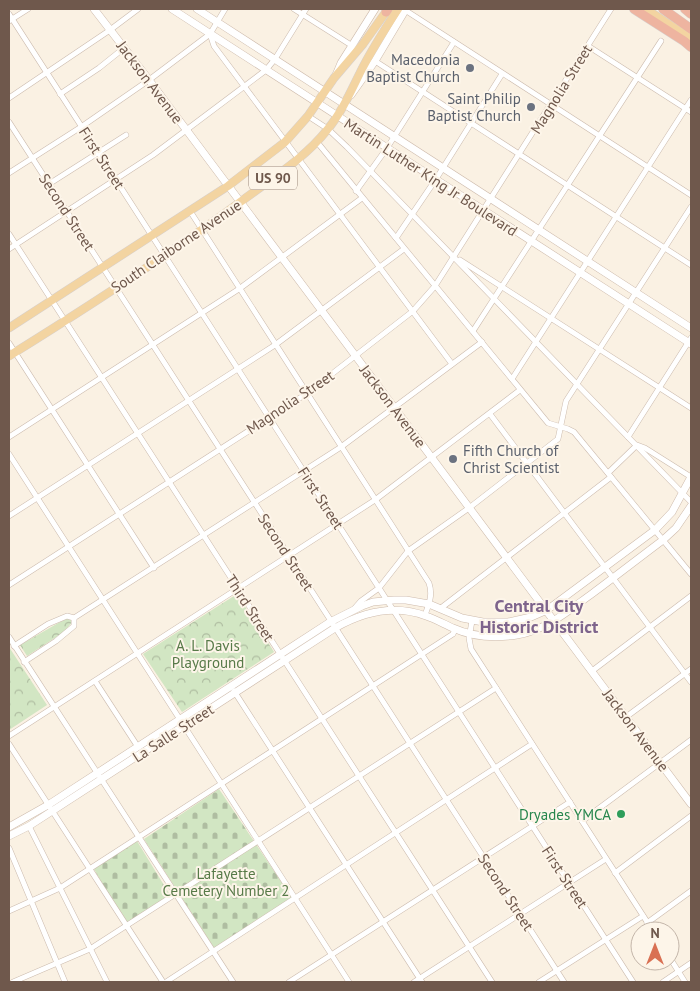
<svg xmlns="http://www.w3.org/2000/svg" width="700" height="991" viewBox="0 0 700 991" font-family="'PT Sans',sans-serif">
  <defs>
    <pattern id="forest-crowns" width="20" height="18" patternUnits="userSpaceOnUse" patternTransform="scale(1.25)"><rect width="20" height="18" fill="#d2e6c3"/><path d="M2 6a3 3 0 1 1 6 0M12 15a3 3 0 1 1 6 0" fill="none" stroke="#afbda1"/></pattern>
    <pattern id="cemetery-stones" width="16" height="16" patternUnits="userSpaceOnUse" patternTransform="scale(1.25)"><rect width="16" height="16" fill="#d2e6c3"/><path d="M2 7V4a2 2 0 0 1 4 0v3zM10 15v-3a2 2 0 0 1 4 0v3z" fill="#afbda1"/></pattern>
  </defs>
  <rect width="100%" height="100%" fill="#faf1e3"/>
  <g fill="url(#forest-crowns)">
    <polygon points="237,594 274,652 182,712 143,654"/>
    <polygon points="67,618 71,618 73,621 64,632 27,656 20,645"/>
    <polygon points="9,647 47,705 9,730"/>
  </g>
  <g fill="url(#cemetery-stones)">
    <polygon points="219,789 292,898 214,948 144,839"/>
    <polygon points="137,841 170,895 127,927 94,869"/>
  </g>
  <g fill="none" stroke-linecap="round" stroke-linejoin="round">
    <g stroke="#ccbbae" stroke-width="6">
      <g id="street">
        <polyline points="294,9 351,45"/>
        <polyline points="405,10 691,195"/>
        <polyline points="9,14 633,982"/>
        <polyline points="9,21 28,9"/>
        <polyline points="210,34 214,46 452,364"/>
        <polyline points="588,46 691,112"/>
        <polyline points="375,61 691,265"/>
        <polyline points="60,94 99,68 124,48"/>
        <polyline points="9,98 110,30 138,9"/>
        <polyline points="308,116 328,129 347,147 691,502"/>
        <polyline points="9,122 564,982"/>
        <polyline points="317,142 548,423 568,429 574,432 691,574"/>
        <polyline points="9,173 81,127 149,80 210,34 225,9"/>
        <polyline points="49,184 126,135"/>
        <polyline points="356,191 387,148 454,42"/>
        <path d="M 190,211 L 429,583 C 433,595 429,604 425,615"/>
        <polyline points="9,234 492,982"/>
        <polyline points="396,238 436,179 502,74"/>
        <polyline points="9,249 153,155 266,70 275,59 306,9"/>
        <polyline points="460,260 691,408"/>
        <polyline points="473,331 661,41"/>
        <polyline points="9,343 154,568"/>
        <polyline points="512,379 691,100"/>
        <polyline points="490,414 691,682"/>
        <polyline points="9,437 239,289 362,198"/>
        <polyline points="628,437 691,338"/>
        <polyline points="9,454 349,982"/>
        <polyline points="608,473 637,445 645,448 691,477"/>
        <polyline points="9,516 275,345 404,249"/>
        <polyline points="9,585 306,394 413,311 435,286 611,9"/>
        <polyline points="441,608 611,477"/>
        <polyline points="354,609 361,601 379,588 408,551 469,508 558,439 566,401 691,207"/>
        <polyline points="74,618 341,447 482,342"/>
        <polyline points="472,621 469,638 471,649 653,931"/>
        <polyline points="9,637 233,982"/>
        <polyline points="14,646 48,624 67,616 74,618 74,626 56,641 24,662"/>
        <polyline points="592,671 691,596"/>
        <polyline points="95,681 138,747"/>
        <polyline points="234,691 422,982"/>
        <polyline points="626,717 691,669"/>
        <polyline points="9,736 375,500 520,390"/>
        <polyline points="9,744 163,982"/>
        <polyline points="582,821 691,740"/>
        <polyline points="29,826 107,982"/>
        <polyline points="9,848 65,982"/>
        <polyline points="615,873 691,816"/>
        <polyline points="9,911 60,888 453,634 455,629"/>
        <polyline points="647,923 691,891"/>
        <polyline points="670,958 685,982"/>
        <polyline points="13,982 90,949 496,688"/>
        <polyline points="166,982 532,744"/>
        <polyline points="289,982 570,802"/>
        <polyline points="414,982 606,859"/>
        <polyline points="539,982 643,916"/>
        <polyline points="663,982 691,963"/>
      </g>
    </g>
    <g stroke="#cebbac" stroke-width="8">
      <g id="secondary">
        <polyline points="94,9 149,80 691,804"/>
        <polyline points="172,9 691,344"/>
        <polyline points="197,9 691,328"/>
        <polyline points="336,75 341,63 375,9"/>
        <polyline points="351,95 375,61 406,9"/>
        <polyline points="9,827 48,805 330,622 362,606 373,602 394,600 406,600 429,604 462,618 483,622 508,622 531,617 547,610 655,530 672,512 691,477"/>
        <path d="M 9,836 L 29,826 L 335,628 C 363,612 394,604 426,616 C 435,619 444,624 453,628 C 473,637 497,638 517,635 C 547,630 569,610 593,593 C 616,576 639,558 663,540 L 676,528 L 691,506"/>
      </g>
    </g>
    <g stroke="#d7d0cd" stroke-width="9">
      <g id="primary">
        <polyline points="646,9 691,39"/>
        <polyline points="9,328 228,186 285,142 308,116 334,78 363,44 388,9"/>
        <path d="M 9,356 C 88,307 167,256 243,200 C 271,179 305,158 327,130 C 342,112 351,91 361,71 C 372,49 385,29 398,9"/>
      </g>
    </g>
    <g stroke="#d7d0cd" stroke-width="10">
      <g id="highway">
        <polyline points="634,9 684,41 691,47"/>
        <polyline points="663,9 691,29"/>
        <polyline points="685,9 691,14"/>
        <polyline points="386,12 388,9"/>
      </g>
    </g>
    <use href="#street" stroke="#fff" stroke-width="5"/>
    <use href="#secondary" stroke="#fff" stroke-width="7"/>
    <use href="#primary" stroke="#f3d4a1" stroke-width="8"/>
    <use href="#highway" stroke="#eeb4a0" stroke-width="9"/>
  </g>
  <g fill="#6b7280" stroke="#fdf5e9" stroke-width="2">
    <circle cx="470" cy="68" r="5"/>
    <circle cx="531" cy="107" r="5"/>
    <circle cx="453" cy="459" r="5"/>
  </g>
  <circle fill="#2e9e5b" stroke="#fdf5e9" stroke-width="2" cx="621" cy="814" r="5"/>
  <g text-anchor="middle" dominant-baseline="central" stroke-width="4" stroke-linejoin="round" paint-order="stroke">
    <rect fill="#fdf5e9" stroke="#9a877b" stroke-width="1" x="249" y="166.5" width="48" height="23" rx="4"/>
    <g font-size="14" font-weight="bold" fill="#6f584c">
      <text x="273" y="178">US 90</text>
    </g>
    <g font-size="15" fill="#5b616d" stroke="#fdf5e9" text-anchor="end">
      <text x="460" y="59">Macedonia<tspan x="460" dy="17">Baptist Church</tspan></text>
      <text x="521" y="98">Saint Philip<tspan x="521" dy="17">Baptist Church</tspan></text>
      <text x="463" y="450" text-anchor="start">Fifth Church of<tspan x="463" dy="17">Christ Scientist</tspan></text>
    </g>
    <g font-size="15" fill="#6f584c" stroke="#fdf5e9">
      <text transform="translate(150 82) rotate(53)">Jackson Avenue</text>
      <text transform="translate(561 89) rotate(-58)">Magnolia Street</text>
      <text transform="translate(102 158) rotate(57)">First Street</text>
      <text transform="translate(431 177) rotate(33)">Martin Luther King Jr Boulevard</text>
      <text transform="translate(67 212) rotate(57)">Second Street</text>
      <text transform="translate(176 246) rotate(-34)">South Claiborne Avenue</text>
      <text transform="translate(290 402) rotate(-34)">Magnolia Street</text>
      <text transform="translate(393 406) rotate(53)">Jackson Avenue</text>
      <text transform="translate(321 498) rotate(57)">First Street</text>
      <text transform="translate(286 552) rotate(57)">Second Street</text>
      <text transform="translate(250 608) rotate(57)">Third Street</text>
      <text transform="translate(636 730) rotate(53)">Jackson Avenue</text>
      <text transform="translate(173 733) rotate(-33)">La Salle Street</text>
      <text transform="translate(565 877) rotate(57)">First Street</text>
      <text transform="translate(506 892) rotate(57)">Second Street</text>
    </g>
    <g font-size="15" fill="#577a48" stroke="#fdf5e9">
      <text x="208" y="645">A. L. Davis<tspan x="208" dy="17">Playground</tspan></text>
      <text x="226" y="873">Lafayette<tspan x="226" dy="17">Cemetery Number 2</tspan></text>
    </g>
    <g font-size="15" fill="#27864d" stroke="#fdf5e9" text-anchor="end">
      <text x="611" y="814">Dryades YMCA</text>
    </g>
    <g font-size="18" font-weight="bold" fill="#7e648c" stroke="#fdf5e9">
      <text x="539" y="605">Central City<tspan x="539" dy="21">Historic District</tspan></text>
    </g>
  </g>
  <rect width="700" height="991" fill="none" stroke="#6f584c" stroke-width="20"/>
  <g transform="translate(655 946)"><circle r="24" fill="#fdf5e9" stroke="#c4b6aa"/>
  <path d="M0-4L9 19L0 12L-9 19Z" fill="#d97053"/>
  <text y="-8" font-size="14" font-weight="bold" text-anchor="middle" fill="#6f584c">N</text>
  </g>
</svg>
